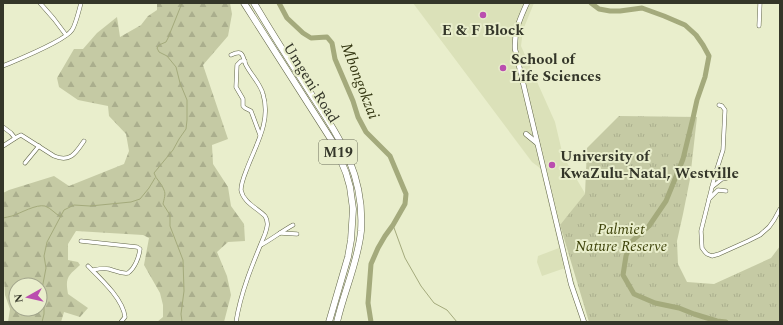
<svg xmlns="http://www.w3.org/2000/svg" width="783" height="325" viewBox="0 0 783 325" font-family="Spectral,serif">
  <defs>
    <pattern id="forest-firs" width="22" height="20" patternUnits="userSpaceOnUse"><rect width="22" height="20" fill="#c5caa4"/><path d="M5 1l3.5 6h-7zM16 11l3.5 6h-7z" fill="#aaae8d"/></pattern>
    <pattern id="park-tufts" width="24" height="20" patternUnits="userSpaceOnUse"><rect width="24" height="20" fill="#c5caa4"/><path d="M3 7l-1-3M5 7V3M7 7l1-3M15 17l-1-3M17 17v-4M19 17l1-3" fill="none" stroke="#aaae8d"/></pattern>
  </defs>
  <rect width="100%" height="100%" fill="#e9eecc"/>
  <polygon fill="#dbe1b9" points="413,3 534,3 523,30 521,46 555,122 563,156 586,195 560,225 576,289 587,322 581,322 572,295 565,268 542,276 537,262 538,256 559,248 540,168 532,162"/>
  <path fill="url(#forest-firs)" fill-rule="evenodd" d="M 157,3 L 230,3 L 232,14 L 228,36 L 203,65 L 228,139 L 212,145 L 213,164 L 228,187 L 231,206 L 244,224 L 245,241 L 228,242 L 217,252 L 227,276 L 231,295 L 224,322 L 157,322 L 163,317 L 163,305 L 160,293 L 144,265 L 149,238 L 143,235 L 76,231 L 68,244 L 68,260 L 78,262 L 80,265 C 68,276 65,277 68,294 L 88,308 L 80,317 L 64,312 L 61,322 L 8,322 L 10,309 L 5,295 L 3,264 L 3,193 L 9,190 L 54,176 L 69,186 L 124,164 L 129,151 L 126,134 L 109,116 L 108,106 L 78,100 L 59,87 L 57,78 L 74,49 L 83,49 L 97,33 L 117,17 L 120,37 L 141,25 L 148,16 L 157,10 ZM 16,285 L 40,285 L 40,309 L 16,309 Z"/>
  <polygon fill="url(#park-tufts)" points="619,116 697,117 690,179 683,214 677,241 678,264 687,282 714,284 771,258 780,246 780,322 589,322 560,225 585,194 587,148"/>
  <g fill="none" stroke-linecap="round" stroke-linejoin="round">
    <g stroke="#a4aa7c" stroke-width="1">
      <path d="M 182,3 L 168,38 L 166,42 L 159,45 L 157,48 L 159,52 L 167,56 L 176,67 L 180,83 L 187,100 L 187,120 L 186,129 L 179,139 L 173,150 L 154,173 C 156,180 162,183 164,190 C 166,194 164,199 163,204 L 170,215 L 170,226 L 183,260 L 184,291 L 181,314 L 182,322"/>
      <path d="M 3,218 C 6,217 9,217 12,216 C 21,213 36,204 45,206 C 51,208 55,214 61,217"/>
      <polyline points="393,225 405,258 421,286 434,303 447,310 457,322"/>
      <polyline points="42,322 44,314 44,300 42,289 46,268 44,256 47,242 64,210 74,205 90,206 131,202 140,199 149,188 155,178"/>
    </g>
    <g stroke="#a4aa7c" stroke-width="5">
      <polyline points="279,3 287,18 303,33 311,38 327,37 332,43 335,59 353,101 358,117 366,132 390,156 406,194 405,204 393,225 385,236 378,248 371,264 368,303 371,322"/>
      <polyline points="591,3 599,9 610,11 620,11 642,8 664,16 685,25 696,35 703,45 709,56 705,77 697,100 693,118 683,159 675,179 666,201 649,226 631,242 626,256 623,275 634,294 655,303 679,308 694,314 717,321 726,322"/>
    </g>
    <g stroke="#616549" stroke-width="4.5">
      <g id="street">
        <polyline points="40,3 54,19 66,35"/>
        <polyline points="759,26 760,3"/>
        <path d="M 231,55 C 244,49 242,56 246,65 C 251,75 260,83 263,94 C 271,120 257,143 248,166 C 245,174 241,182 241,190 C 243,202 257,208 265,216 C 269,222 267,228 265,234 C 253,263 241,291 236,322"/>
        <polyline points="245,61 241,61 237,65 236,87 243,99 243,106 245,108 251,111 260,135"/>
        <path d="M 3,66 C 17,60 65,41 72,30 C 76,24 79,10 81,3"/>
        <polyline points="719,105 722,106 725,110 723,150 715,175 701,231 702,248 705,252 707,254 712,256 719,254 748,241 760,235 769,227 774,220 780,209"/>
        <polyline points="3,127 11,133 15,138"/>
        <path d="M 3,146 L 17,137 L 21,135 L 54,156 C 70,163 76,153 84,141"/>
        <polyline points="25,163 39,146"/>
        <polyline points="712,187 722,179 727,178"/>
        <polyline points="709,199 718,190 726,191"/>
        <polyline points="280,233 297,234"/>
        <path d="M 81,241 L 137,247 L 140,249 C 139,257 135,268 128,273 C 121,274 116,271 109,269 C 104,268 98,269 93,270"/>
        <path d="M 261,245 C 272,239 282,231 293,225"/>
        <path d="M 88,266 C 101,279 123,299 125,317 L 121,322"/>
      </g>
    </g>
    <g stroke="#616549" stroke-width="5.5">
      <g id="secondary">
        <path d="M 527,3 C 520,19 514,31 515,49 L 571,284 L 584,322"/>
        <polyline points="526,134 537,143"/>
      </g>
    </g>
    <g stroke="#616549" stroke-width="7">
      <g id="highway">
        <polyline points="244,3 334,144 346,173 350,187 353,209 351,240 348,257 329,322"/>
        <path d="M 254,3 C 270,30 287,57 304,83 C 335,132 365,169 361,231 C 358,262 344,291 337,322"/>
      </g>
    </g>
    <use href="#street" stroke="#fff" stroke-width="3.5"/>
    <use href="#secondary" stroke="#fff" stroke-width="4.5"/>
    <use href="#highway" stroke="#fff" stroke-width="6"/>
  </g>
  <g fill="#ba4eaf" stroke="#e9eecc" stroke-width="1.5">
    <circle cx="483" cy="15" r="4"/>
    <circle cx="503" cy="68" r="4"/>
    <circle cx="552" cy="165" r="4"/>
  </g>
  <g text-anchor="middle" dominant-baseline="central" stroke-width="4" stroke-linejoin="round" paint-order="stroke">
    <rect fill="#e9eecc" stroke="#6a6d5a" stroke-width="1" x="319" y="140" width="38" height="24" rx="3"/>
    <g font-size="14" font-weight="bold" fill="#343629">
      <text x="338" y="152">M19</text>
    </g>
    <g font-size="15" font-weight="bold" fill="#343629" stroke="#e9eecc" text-anchor="start">
      <text x="483" y="30" text-anchor="middle">E &amp; F Block</text>
      <text x="511" y="59">School of<tspan x="511" dy="17">Life Sciences</tspan></text>
      <text x="560" y="156">University of<tspan x="560" dy="17">KwaZulu-Natal, Westville</tspan></text>
    </g>
    <g font-size="15" fill="#343629" stroke="#e9eecc">
      <text transform="translate(311 83) rotate(58)">Umgeni Road</text>
    </g>
    <g font-size="15" font-style="italic" fill="#3e430a" stroke="#e9eecc">
      <text x="621" y="229">Palmiet<tspan x="621" dy="17">Nature Reserve</tspan></text>
    </g>
    <g font-size="16" font-style="italic" fill="#333611" stroke="#e9eecc">
      <text transform="translate(360 81) rotate(69)">Mbongokzai</text>
    </g>
  </g>
  <rect width="783" height="325" fill="none" stroke="#343629" stroke-width="8"/>
  <g transform="translate(28 297) rotate(262)"><circle r="19" fill="#e9eecc" stroke="#a1a48b"/>
  <path d="M0-3L7 15L0 10L-7 15Z" fill="#ba4eaf"/>
  <text y="-6" font-size="11" font-weight="bold" text-anchor="middle" fill="#343629">N</text>
  </g>
</svg>
